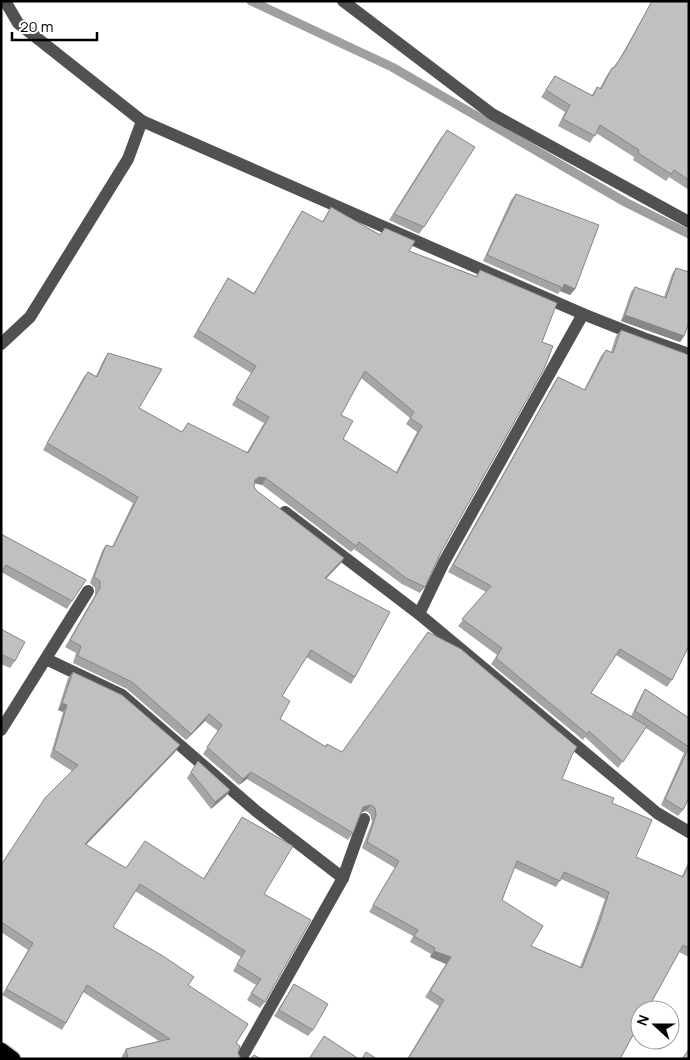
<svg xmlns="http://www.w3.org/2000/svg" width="690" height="1060" viewBox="0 0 690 1060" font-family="Manrope,sans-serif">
  <rect width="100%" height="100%" fill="#fff"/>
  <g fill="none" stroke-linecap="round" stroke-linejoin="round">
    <polyline stroke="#9f9f9f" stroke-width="9" points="251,1 392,67 625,202 689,234"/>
    <g stroke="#dbdbdb" stroke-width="18">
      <polyline id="highway" points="1,1050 13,1059"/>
    </g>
    <g stroke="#515151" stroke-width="12">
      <polyline points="343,1 492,114 689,222"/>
      <polyline points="142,121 583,314 646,339 689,354"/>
      <polyline points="1,344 30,317 128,159 142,121 18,23 5,1"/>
      <polyline points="285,512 419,614 657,813 689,832"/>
      <polyline points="419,614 444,562 583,314"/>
      <polyline points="46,659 122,695 256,811 343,878 364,819"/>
      <polyline points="1,730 88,591"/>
      <polyline points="241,1059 343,878"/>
    </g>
    <use href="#highway" stroke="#000" stroke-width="15"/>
  </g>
  <g fill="#a5a5a5" fill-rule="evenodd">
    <polygon points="652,1 689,1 689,190 669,177 666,181 633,160 634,157 596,133 590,143 558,126 565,112 541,97 555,76 592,95 597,87 600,88 607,75 612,68 613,68 620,58"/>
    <polygon points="442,136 424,227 419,234 389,220"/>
    <polygon points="516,194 575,289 570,295 560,291 558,294 483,261 511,200"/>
    <path d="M 331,207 L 409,251 L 476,276 L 480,270 L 441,552 L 425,587 L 420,593 L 402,584 L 354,549 L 351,552 L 262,485 L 254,483 L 254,487 L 257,491 L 344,558 L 340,564 L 326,578 L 355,677 L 351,684 L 306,657 L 282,696 L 280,719 L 325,746 L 327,744 L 342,752 L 571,756 L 562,779 L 612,803 L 636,857 L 682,876 L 689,861 L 689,957 L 679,952 L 620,1059 L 407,1059 L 439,1006 L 425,997 L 446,964 L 430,957 L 431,954 L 410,942 L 413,936 L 369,912 L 395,868 L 362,848 L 372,822 L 370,814 L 366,811 L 361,813 L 353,833 L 348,840 L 247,779 L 239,785 L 203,754 L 218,731 L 205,721 L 186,740 L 127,689 L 73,663 L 76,653 L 65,647 L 95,595 L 95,588 L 90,583 L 102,551 L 106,545 L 112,547 L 133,503 L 43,450 L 83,378 L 88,372 L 96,376 L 104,359 L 108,353 L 139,408 L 182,432 L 247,452 L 264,423 L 232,405 L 251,373 L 193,337 L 228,278 L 254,293 L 298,217 L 302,211 L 322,222 ZM 361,378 L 410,418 L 406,424 L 417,432 L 396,472 L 343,439 L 341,415 ZM 514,868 L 556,887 L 561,879 L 605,899 L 594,931 L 580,967 L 531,946 L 502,900 Z"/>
    <polygon points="676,268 684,336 680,342 621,321 631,292 635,287 664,297 672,274"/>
    <polygon points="621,330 672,680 667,687 616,655 591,693 631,716 641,696 645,689 689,718 689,798 683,810 678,816 661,805 684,753 646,728 618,768 585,737 583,740 491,664 497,655 458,626 486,592 448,572 554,383 558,377 584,390 601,356 606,350 611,352 616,336"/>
    <polygon points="1,534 72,601 67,609 1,572"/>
    <polygon points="1,629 15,661 10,668 1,664"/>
    <polygon points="73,672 175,752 86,845 126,868 203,879 242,817 264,894 265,1002 260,1008 247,1000 256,985 233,971 241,957 135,891 113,927 188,985 236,1043 238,1053 241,1059 122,1059 122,1056 126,1049 159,1041 83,992 66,1023 62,1030 2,995 28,950 1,932 1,864 72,771 50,757 63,712 58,710 68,678"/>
    <polygon points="198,761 230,790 226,796 211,809 187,778"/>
    <polygon points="294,984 313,1030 308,1036 274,1016"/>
  </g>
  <g fill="#868686">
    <polygon points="564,284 575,289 570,295 560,291"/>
    <polygon points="625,315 684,336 680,342 621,321"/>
    <polygon points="259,477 266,478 262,485 254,483 255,480"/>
    <polygon points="344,558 340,564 321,584 325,578"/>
    <polygon points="62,703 67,705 63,712 58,710"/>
    <polygon points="209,714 205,721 186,740 191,734"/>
    <polygon points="180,745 175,752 80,851 85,844"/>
    <polygon points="251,772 247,779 239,785 243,779"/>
    <polygon points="230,790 226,796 211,809 215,802"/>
    <polygon points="371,805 366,811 358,813 363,807"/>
    <polygon points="434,951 451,957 446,964 430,957"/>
  </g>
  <g fill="#c0c0c0" stroke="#868686" fill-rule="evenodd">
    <polygon points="652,1 689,1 689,180 674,170 671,174 638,153 639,150 600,125 595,136 563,119 570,105 546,90 555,76 593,96 597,87 601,89 612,68 614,68 625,51"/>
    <polygon points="447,130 475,147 424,227 394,214"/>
    <polygon points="516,194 599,225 575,289 564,284 563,288 487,255"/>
    <path d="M 331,207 L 380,235 L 385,228 L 415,241 L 409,251 L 477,277 L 480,270 L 557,303 L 542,342 L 553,346 L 544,369 L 441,552 L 425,587 L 406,578 L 359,542 L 356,546 L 266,478 L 259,477 L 255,480 L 254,487 L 257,491 L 344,558 L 325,578 L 390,612 L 355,677 L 311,650 L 282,696 L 290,701 L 280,719 L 326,747 L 327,744 L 342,752 L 428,632 L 461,649 L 577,747 L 572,755 L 562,779 L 614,798 L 612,803 L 652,820 L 636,857 L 683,877 L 689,864 L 689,948 L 683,945 L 647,1010 L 640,1010 L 640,1022 L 620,1059 L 408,1059 L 444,1000 L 430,991 L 451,957 L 434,951 L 435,948 L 414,936 L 418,930 L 373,905 L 399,861 L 367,842 L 376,815 L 375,808 L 371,805 L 363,807 L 353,833 L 251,772 L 243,779 L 207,747 L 222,725 L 209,714 L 191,734 L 132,682 L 78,656 L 81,646 L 70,640 L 100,588 L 100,581 L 94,577 L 106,545 L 113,547 L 138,497 L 47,443 L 88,372 L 97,377 L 108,353 L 162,369 L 139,408 L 182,432 L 188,423 L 248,453 L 269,417 L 236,398 L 256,366 L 198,330 L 228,278 L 254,294 L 302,211 L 323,222 ZM 365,371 L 414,412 L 410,418 L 422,426 L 397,473 L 343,439 L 353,421 L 341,415 ZM 517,861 L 560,881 L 564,872 L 609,892 L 599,924 L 582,968 L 531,946 L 543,926 L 502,900 Z"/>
    <polygon points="676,268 689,272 689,322 684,336 625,315 635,287 666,298"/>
    <polygon points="621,330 689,355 689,646 672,680 620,649 591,693 647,726 623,762 589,731 587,734 496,658 502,648 462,619 491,586 453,565 558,377 585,390 606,350 613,353"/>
    <polygon points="1,534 86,580 72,601 6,565 1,572"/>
    <polygon points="1,629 25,642 15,661 1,654"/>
    <polygon points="73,672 122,695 180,745 85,844 126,868 145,841 204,879 242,817 293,846 264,894 311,920 265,1002 251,993 261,979 237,964 245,951 140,884 113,927 163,956 194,977 188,985 248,1024 236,1043 240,1046 238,1053 241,1059 128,1059 126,1049 170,1039 87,985 66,1023 6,989 33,943 1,922 1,865 45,798 78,765 54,750 67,705 62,703"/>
    <polygon points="645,689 689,718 689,747 635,711"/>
    <polygon points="689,747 689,798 683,810 665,799"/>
    <polygon points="198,761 230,790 215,802 191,772"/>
    <polygon points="294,984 328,1004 313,1030 279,1010"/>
    <polygon points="324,1036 359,1059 309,1059"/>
    <polygon points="689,1049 689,1059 682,1059"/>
    <polygon points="366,1052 377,1059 362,1059"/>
    <polygon points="254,1055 261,1059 250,1059"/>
  </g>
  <rect width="690" height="1060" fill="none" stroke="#000000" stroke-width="5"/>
  <g transform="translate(655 1025) rotate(291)"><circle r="24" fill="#ffffff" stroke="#999999"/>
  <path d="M0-4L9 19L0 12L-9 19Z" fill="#000000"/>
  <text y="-8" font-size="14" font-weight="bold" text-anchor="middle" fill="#000000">N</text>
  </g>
  <path d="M12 32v8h85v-8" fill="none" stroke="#000000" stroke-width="2.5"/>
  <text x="20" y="32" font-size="15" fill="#000000" stroke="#ffffff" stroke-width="4" paint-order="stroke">20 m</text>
</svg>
